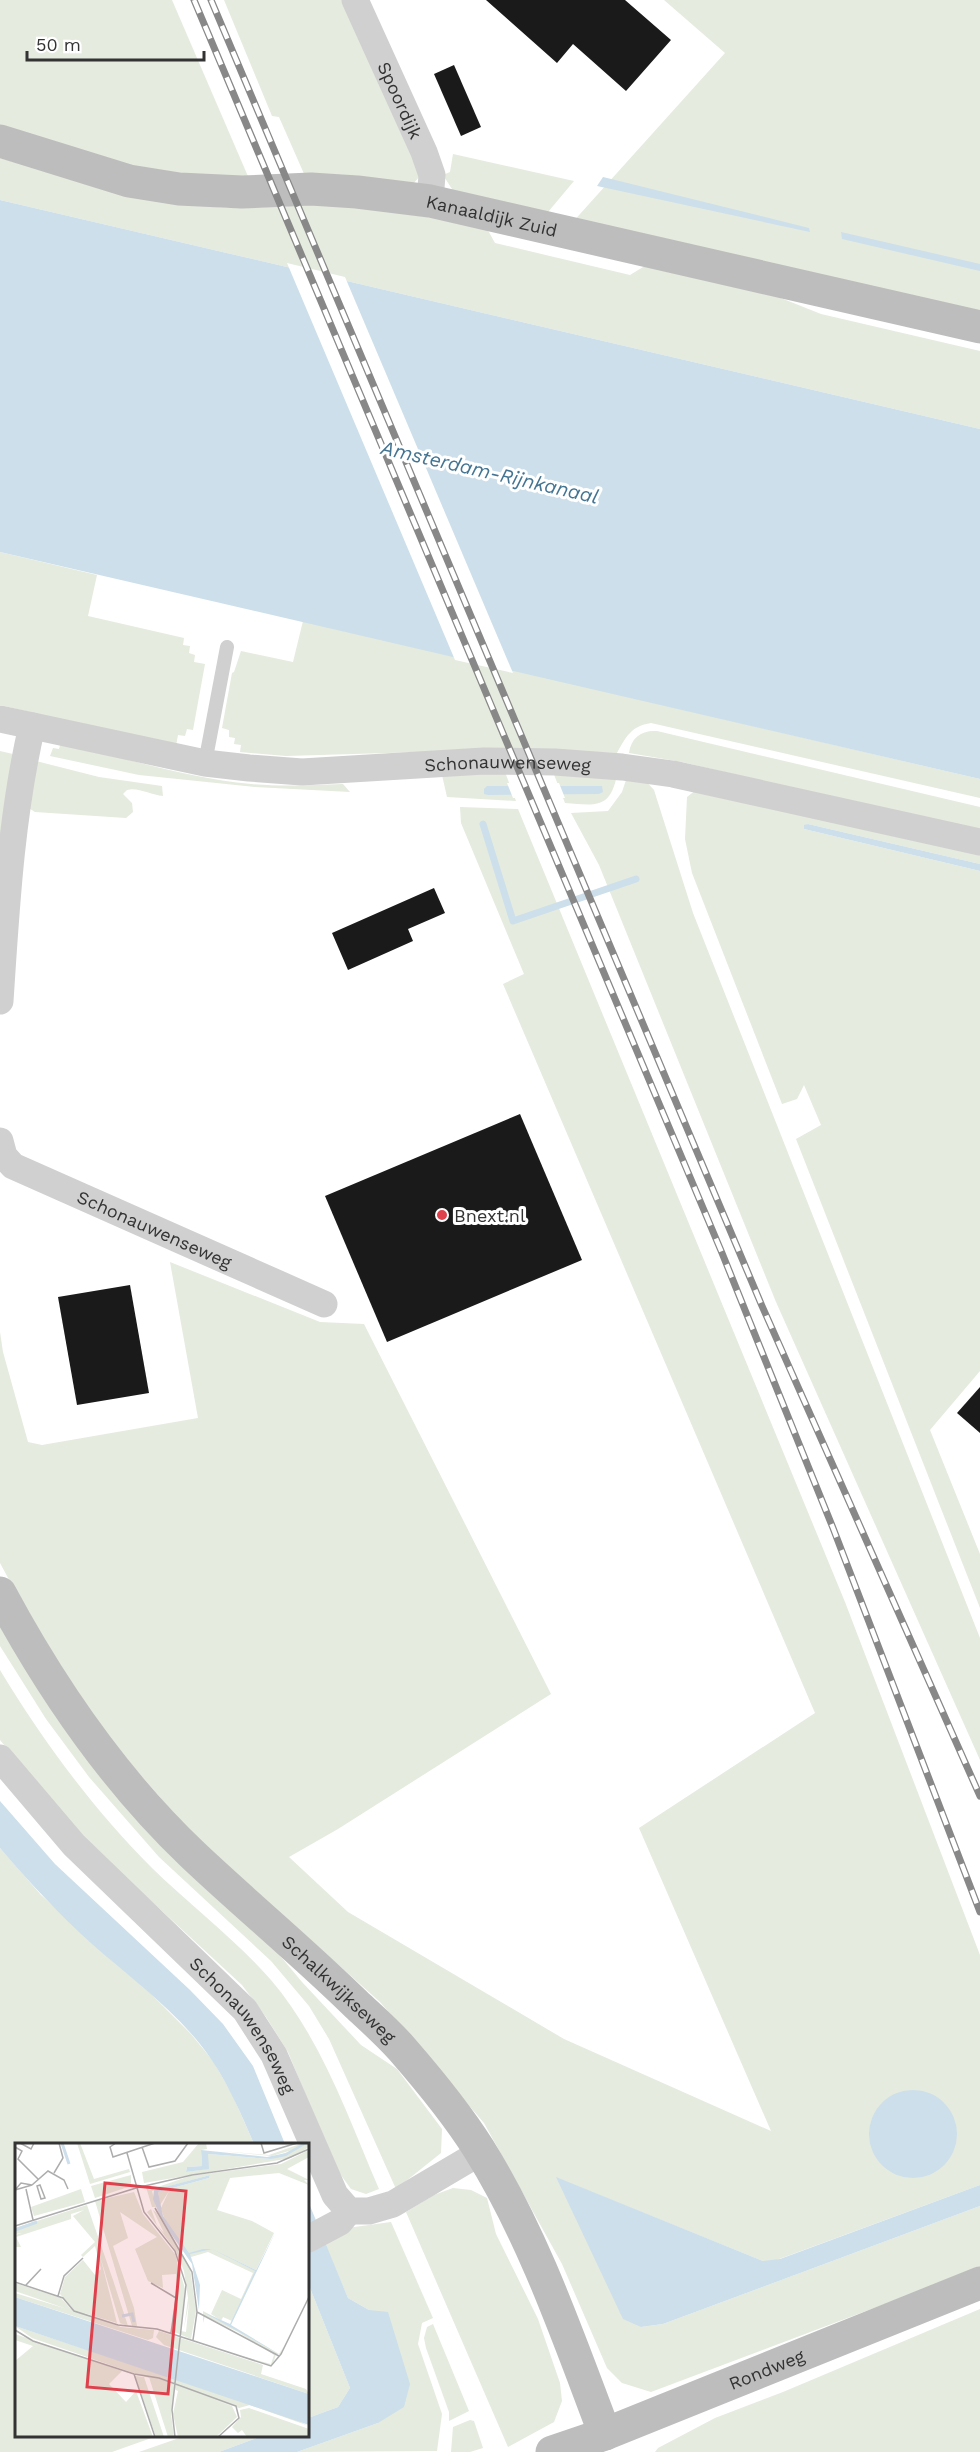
<svg xmlns="http://www.w3.org/2000/svg" width="980" height="2452" viewBox="0 0 980 2452" font-family="'Work Sans',sans-serif">
  <rect width="100%" height="100%" fill="#fff"/>
  <g fill="#e5ebdf">
    <polygon points="0,0 172,0 250,181 240,182 121,164 0,127"/>
    <polygon points="224,0 348,0 420,176 412,185 305,176 279,117 272,116"/>
    <polygon points="664,0 980,0 980,313 571,224 725,53"/>
    <polygon points="453,154 574,181 543,218 459,200 443,175 450,172"/>
    <polygon points="0,158 75,180 164,202 227,208 258,204 325,203 485,225 495,243 630,275 648,264 761,290 821,314 980,351 980,429 0,200"/>
    <polygon points="0,552 97,575 88,616 184,638 183,645 190,646 189,653 195,655 194,662 205,664 193,730 187,729 185,736 178,735 176,746 0,705"/>
    <path d="M 303,621 L 980,779 L 980,798 L 651,723 C 631,726 626,737 617,753 L 488,750 L 286,756 L 240,752 L 241,745 L 234,744 L 235,738 L 229,737 L 229,730 L 222,728 L 232,673 L 234,672 L 241,651 L 293,662 Z"/>
    <path d="M 657,731 L 980,807 L 980,832 L 682,762 L 629,753 C 631,738 641,730 657,731 Z"/>
    <path d="M 61,742 C 123,758 187,778 251,784 C 282,787 312,785 343,784 L 350,792 L 255,787 L 139,775 L 50,756 L 53,748 L 59,749 Z"/>
    <polygon points="0,751 17,755 0,901"/>
    <path d="M 36,761 L 99,777 L 162,786 L 163,796 C 151,795 138,787 127,790 L 123,794 L 132,803 L 133,812 L 126,818 L 35,812 L 24,805 Z"/>
    <polygon points="505,772 516,801 447,797 442,775"/>
    <path d="M 553,772 L 617,775 C 610,810 595,805 565,803 Z"/>
    <polygon points="627,777 643,778 654,790 693,913 980,1638 980,1760 776,1302 599,865 571,813 608,811 622,792"/>
    <polygon points="696,790 980,854 980,864 808,824 804,829 980,871 980,1371 930,1430 980,1554 980,1608 796,1139 821,1125 804,1085 797,1099 782,1104 692,873 685,839 687,797"/>
    <polygon points="460,807 518,809 845,1602 980,1955 980,2185 771,2262 763,2261 557,2178 641,2327 663,2324 980,2206 980,2268 651,2392 622,2383 607,2368 562,2264 484,2123 380,2002 191,1833 106,1735 34,1626 0,1563 0,1332 3,1352 28,1442 42,1445 198,1418 170,1262 320,1322 364,1324 551,1694 338,1829 289,1857 348,1912 564,2039 771,2131 639,1828 815,1713 503,984 524,974 461,823"/>
    <polygon points="0,1621 302,1982 361,2045 397,2069 442,2129 441,2153 396,2189 329,2039 309,2006 271,1961 159,1857 89,1777 46,1719 0,1646"/>
    <path d="M 0,1670 C 43,1741 93,1809 152,1868 C 191,1906 235,1939 271,1980 C 322,2040 348,2117 379,2189 L 366,2194 L 351,2189 L 335,2167 L 288,2052 L 266,2017 L 242,1985 L 70,1826 L 0,1740 Z"/>
    <polygon points="0,1848 41,1895 151,1994 191,2034 213,2061 232,2094 254,2144 16,2144 16,2436 157,2436 112,2452 0,2452"/>
    <polygon points="453,2188 471,2190 487,2198 496,2234 538,2319 560,2383 562,2401 554,2422 508,2447 406,2212 434,2195"/>
    <polygon points="391,2222 433,2318 422,2323 418,2344 442,2414 437,2451 297,2452 378,2423 369,2310 348,2298 324,2242 347,2228"/>
    <polygon points="308,2283 350,2388 338,2407 308,2418"/>
    <polygon points="980,2309 980,2452 655,2452 658,2448 715,2418 783,2392"/>
    <polygon points="433,2324 469,2411 449,2421 449,2412 426,2348 424,2338 427,2327"/>
    <polygon points="470,2420 474,2421 483,2448 470,2452 451,2452 453,2427"/>
    <polygon points="185,2436 262,2436 219,2452 139,2452"/>
  </g>
  <g fill="#cddfea">
    <polygon points="603,177 809,228 810,232 597,186"/>
    <polygon points="0,200 980,429 980,779 0,552"/>
    <polygon points="841,232 980,264 980,271 842,239"/>
    <polygon points="487,786 602,786 603,792 599,794 488,795 484,794 484,789"/>
    <polygon points="808,824 980,864 980,871 804,829 804,825"/>
    <path d="M 0,1801 L 55,1864 L 190,1990 L 223,2024 L 253,2066 L 285,2144 L 254,2144 C 242,2116 230,2088 213,2062 C 184,2017 133,1980 92,1944 C 59,1914 29,1882 0,1848 Z"/>
    <circle cx="913" cy="2134" r="44"/>
    <polygon points="556,2177 763,2261 780,2259 980,2185 980,2206 663,2324 641,2327 623,2319"/>
    <polygon points="308,2201 348,2298 369,2310 388,2312 410,2384 404,2407 378,2423 297,2452 219,2452 262,2436 308,2436 308,2418 338,2407 350,2388 308,2283"/>
  </g>
  <g fill="#fff">
    <polygon points="287,263 345,277 513,673 455,660"/>
    <polygon points="507,783 559,783 565,798 513,798"/>
  </g>
  <g fill="none" stroke-linecap="round" stroke-linejoin="round">
    <polyline stroke="#cddfea" stroke-width="7" points="483,824 513,921 636,879"/>
  </g>
  <g fill="#1a1a1a">
    <polygon points="486,0 625,0 671,40 626,91 573,44 557,63"/>
    <polygon points="454,65 481,127 461,136 434,74"/>
    <polygon points="434,888 445,913 408,929 413,941 348,970 332,933"/>
    <polygon points="520,1114 582,1260 387,1342 325,1196"/>
    <polygon points="130,1285 149,1393 77,1405 58,1297"/>
    <polygon points="980,1387 980,1433 957,1413"/>
  </g>
  <g fill="none" stroke-linecap="round" stroke-linejoin="round">
    <polyline stroke="#d0d0d0" stroke-width="14" points="205,763 227,647"/>
    <g stroke="#d0d0d0" stroke-width="27">
      <path id="s1" d="M 355,0 L 424,152 L 432,175 L 430,201"/>
      <path id="s2" d="M 0,719 L 205,763 L 249,768 L 302,772 L 484,761 L 555,762 L 622,767 L 673,774 L 980,842"/>
      <path d="M 0,1001 C 6,910 11,816 32,726"/>
      <path id="s3" d="M 0,1141 L 4,1156 L 13,1166 L 324,1304"/>
      <path id="s4" d="M 0,1758 L 74,1845 L 245,2010 L 274,2055 L 335,2195 L 349,2211 L 369,2211 L 393,2204 L 481,2152"/>
      <polyline points="308,2239 340,2222 349,2211"/>
    </g>
    <g stroke="#bdbdbd" stroke-width="33">
      <path id="s5" d="M 0,141 L 129,181 L 179,189 L 242,192 L 311,189 L 357,192 L 430,201 L 980,327"/>
      <path id="s6" d="M 0,1593 C 51,1688 114,1780 193,1855 C 247,1906 304,1953 357,2005 C 372,2019 388,2033 402,2049 C 429,2080 457,2114 479,2149 C 534,2237 568,2337 605,2434"/>
      <path id="s7" d="M 552,2452 L 605,2434 L 980,2283"/>
    </g>
    <g stroke="#888" stroke-width="7">
      <g id="rail">
        <polyline points="194,0 722,1253 833,1528 980,1912"/>
        <polyline points="211,0 762,1306 980,1796"/>
      </g>
    </g>
    <use href="#rail" stroke="#fff" stroke-width="4.5" stroke-dasharray="14" stroke-linecap="butt"/>
  </g>
  <circle fill="#de404c" stroke="#fff" stroke-width="2" cx="442" cy="1215" r="6"/>
  <g text-anchor="middle" dominant-baseline="central" stroke-width="6" stroke-linejoin="round" paint-order="stroke">
    <g font-size="18" fill="#333" stroke="#fff">
      <text stroke="none"><textPath href="#s1" startOffset="110">Spoordijk</textPath></text>
      <text stroke="none"><textPath href="#s5" startOffset="501">Kanaaldijk Zuid</textPath></text>
      <text stroke="none"><textPath href="#s2" startOffset="513">Schonauwenseweg</textPath></text>
      <text stroke="none"><textPath href="#s3" startOffset="184">Schonauwenseweg</textPath></text>
      <text stroke="none"><textPath href="#s6" startOffset="525">Schalkwijkseweg</textPath></text>
      <text stroke="none"><textPath href="#s4" startOffset="363">Schonauwenseweg</textPath></text>
      <text stroke="none"><textPath href="#s7" startOffset="230">Rondweg</textPath></text>
    </g>
    <g font-size="18" fill="#333" stroke="#fff" text-anchor="start">
      <text x="454" y="1215">Bnext.nl</text>
    </g>
    <g font-size="20" font-style="italic" fill="#437492" stroke="#fff">
      <text transform="translate(490 472) rotate(13)">Amsterdam-Rijnkanaal</text>
    </g>
  </g>
  <g transform="translate(15 2143)">
    <rect width="294" height="294" fill="#fff"/>
    <path d="M 62,0 L 65,0 L 79,36 L 114,26 L 115,29 L 75,41 ZM 184,0 L 191,0 L 192,6 L 186,7 L 187,23 L 172,24 L 171,29 L 191,26 L 193,11 L 256,16 L 293,0 L 294,4 L 276,15 L 129,40 L 127,29 L 168,19 ZM 288,0 L 277,7 L 257,13 L 206,8 L 254,12 ZM 294,7 L 294,14 L 272,26 L 294,37 L 289,37 L 294,42 L 264,30 L 215,35 L 202,67 L 237,78 L 259,90 L 241,127 L 209,112 L 241,128 L 217,178 L 208,174 L 206,178 L 264,211 L 269,203 L 265,211 L 261,211 L 258,221 L 254,222 L 219,211 L 256,221 L 259,212 L 223,189 L 190,173 L 188,180 L 188,168 L 205,177 L 196,171 L 207,147 L 226,156 L 238,130 L 193,109 L 176,114 L 150,78 L 146,65 L 154,48 L 145,62 L 143,49 L 194,35 L 195,32 L 137,48 L 141,64 L 137,64 L 131,44 L 134,47 L 175,33 L 266,21 ZM 116,32 L 116,43 L 80,55 L 76,43 ZM 66,46 L 70,59 L 19,73 L 16,64 ZM 119,49 L 128,71 L 160,111 L 170,146 L 166,188 L 171,189 L 174,159 L 169,186 L 173,155 L 169,128 L 161,108 L 132,69 L 136,66 L 142,82 L 149,90 L 138,67 L 141,69 L 175,125 L 181,168 L 176,196 L 157,188 L 163,156 L 161,131 L 147,132 L 148,145 L 133,138 L 120,106 L 142,94 L 105,69 L 113,95 L 98,103 L 119,165 L 122,183 L 117,183 L 80,58 ZM 72,62 L 98,137 L 113,183 L 105,180 L 85,113 L 102,180 L 59,167 L 45,151 L 50,134 L 68,117 L 80,132 L 86,126 L 80,103 L 68,114 L 66,112 L 80,99 L 58,73 L 69,67 L 56,71 L 56,76 L 1,94 L 6,104 L 0,104 L 0,92 L 7,90 L 0,91 L 0,85 ZM 0,140 L 46,155 L 55,165 L 106,184 L 139,187 L 138,195 L 133,197 L 0,154 L 0,150 L 52,166 L 0,148 ZM 0,183 L 275,274 L 294,283 L 235,262 L 224,265 L 101,224 L 17,195 ZM 144,188 L 248,222 L 246,231 L 291,246 L 294,251 L 149,202 L 141,194 ZM 0,191 L 107,228 L 94,241 L 111,259 L 121,248 L 138,294 L 0,294 L 0,218 L 18,203 L 0,197 ZM 120,233 L 129,234 L 149,294 L 141,294 ZM 134,234 L 217,263 L 222,274 L 201,294 L 163,294 L 158,271 L 163,248 L 159,246 L 156,271 L 159,294 L 153,294 ZM 234,265 L 294,286 L 294,294 L 232,294 L 227,287 L 223,290 L 217,284 L 226,274 L 225,267 Z" fill="#e5ebdf"/>
    <path d="M 288,0 L 293,0 L 271,13 L 256,16 L 193,11 L 194,26 L 171,29 L 172,24 L 187,23 L 186,7 L 252,14 L 271,10 ZM 195,32 L 194,35 L 143,49 L 148,73 L 174,110 L 188,106 L 197,106 L 241,127 L 260,90 L 216,182 L 264,211 L 188,169 L 215,181 L 240,128 L 197,106 L 175,111 L 185,142 L 184,167 L 177,121 L 147,78 L 138,56 L 139,47 ZM 0,154 L 294,251 L 294,282 L 0,183 Z" fill="#cddfea"/>
    <path fill="none" stroke="#cddfea" stroke-width="3" d="M 47,0 L 54,21M 0,87 L 22,79M 107,173 L 117,171 L 119,179"/>
    <path fill="none" stroke="#adadad" stroke-width="1.5" d="M 5,0 L 16,6 L 19,0M 101,0 L 95,4 L 98,14 L 140,0M 246,0 L 249,10 L 282,0M 0,4 L 7,8 L 3,16 L 23,36M 127,4 L 134,24 L 160,18 L 173,0M 112,10 L 129,69 L 160,108 L 171,142 L 157,267 L 160,294M 39,30 L 48,15 L 44,0M 17,42 L 33,28 L 49,37 L 53,46M 25,42 L 30,55 L 26,56 L 22,43 ZM 11,46 L 18,77M 0,47 L 6,40 L 17,42 L 0,47M 140,65 L 177,129 L 182,169 L 178,197M 0,83 L 121,45 L 177,32 L 262,20 L 294,6M 0,139 L 48,155 L 59,168 L 103,182 L 142,186 L 256,223 L 266,211 L 294,154M 136,140 L 161,155 L 156,190M 11,142 L 26,126M 43,153 L 49,133 L 68,115M 182,169 L 264,213M 0,187 L 18,198 L 119,231 L 144,235 L 221,263 L 224,275 L 203,294M 0,227 L 0,264M 119,231 L 140,294"/>
    <path fill="#de404c" fill-opacity="0.15" stroke="#de404c" stroke-width="3" d="M 90,40 L 171,48 L 153,251 L 72,244 Z"/>
    <rect width="294" height="294" fill="none" stroke="#333" stroke-width="3"/>
  </g>
  <path d="M27 51v9h177v-9" fill="none" stroke="#333333" stroke-width="3"/>
  <text x="36" y="51" font-size="18" fill="#333333" stroke="#ffffff" stroke-width="4.5" paint-order="stroke">50 m</text>
</svg>
